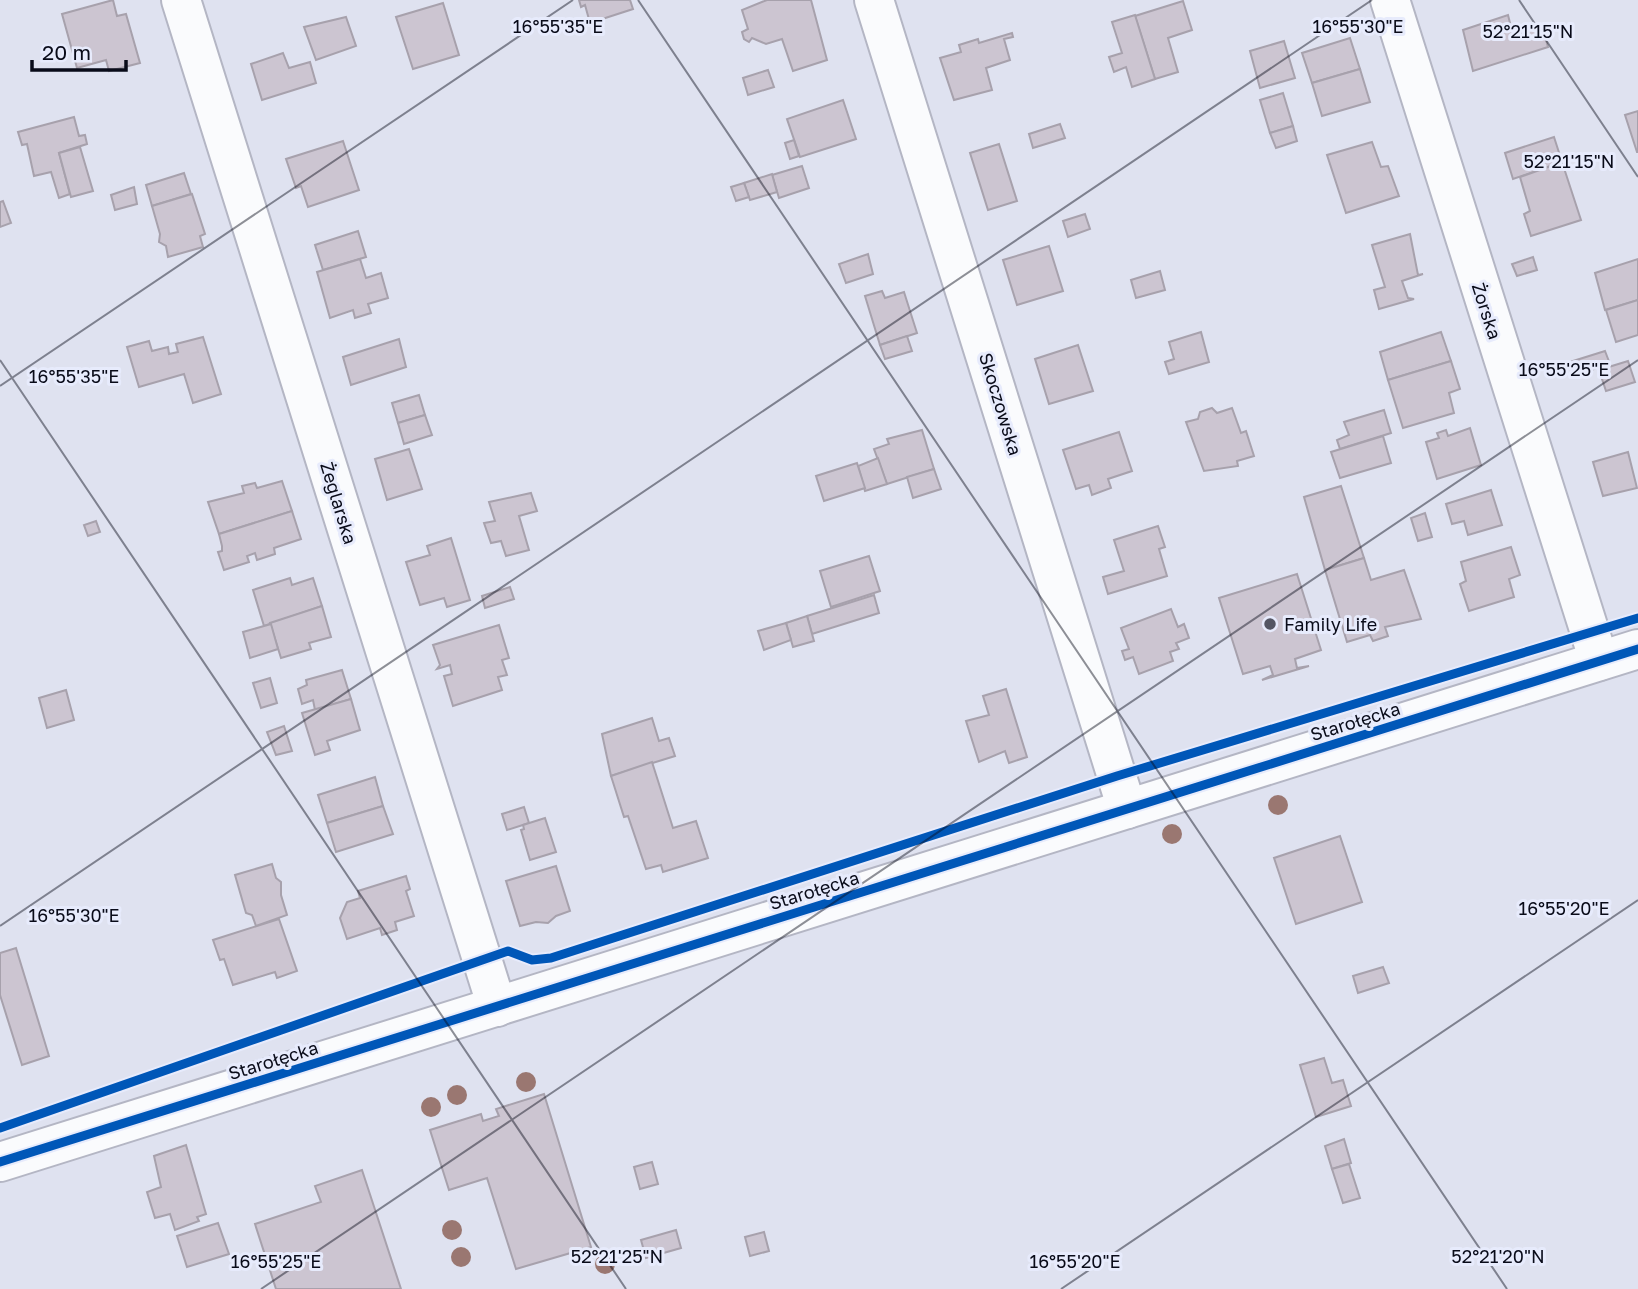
<svg xmlns="http://www.w3.org/2000/svg" width="1638" height="1289" viewBox="0 0 1638 1289" font-family="'Golos Text',sans-serif">
  <rect width="100%" height="100%" fill="#dfe2f0"/>
  <g fill="#ccc5d1" stroke="#a7a1ac" stroke-width="2">
    <polygon points="113,0 117,16 126,14 140,63 109,71 106,60 77,68 62,14"/>
    <polygon points="579,0 630,0 633,9 590,23 585,5 581,7"/>
    <polygon points="767,0 811,0 827,60 793,71 782,39 766,44 752,38 749,42 744,39 742,32 748,29 742,10"/>
    <polygon points="1183,1 1192,30 1168,38 1178,72 1155,79 1135,16"/>
    <polygon points="443,3 459,55 413,69 396,17"/>
    <polygon points="1135,15 1155,79 1132,87 1126,67 1114,72 1109,57 1122,53 1112,22"/>
    <polygon points="1508,15 1513,35 1542,26 1548,47 1473,71 1463,30"/>
    <polygon points="346,17 356,46 316,60 304,27"/>
    <polygon points="1012,33 1013,37 1004,39 1010,60 986,68 992,90 954,100 940,58 961,52 959,45 978,39 979,43"/>
    <polygon points="1350,38 1360,69 1312,83 1302,53"/>
    <polygon points="1284,41 1295,78 1260,88 1250,51"/>
    <polygon points="283,53 289,68 310,62 316,83 262,100 251,64"/>
    <polygon points="1360,69 1370,102 1322,116 1312,83"/>
    <polygon points="768,70 774,87 748,95 743,78"/>
    <polygon points="1283,93 1293,126 1270,133 1260,100"/>
    <polygon points="843,100 856,139 800,157 787,119"/>
    <polygon points="1638,111 1638,152 1637,152 1625,115"/>
    <polygon points="74,117 79,136 85,135 87,144 59,153 70,194 59,198 51,172 34,176 27,144 22,145 18,132"/>
    <polygon points="1060,124 1065,138 1033,148 1029,134"/>
    <polygon points="1293,126 1297,141 1276,148 1270,133"/>
    <polygon points="1554,137 1562,162 1513,179 1505,153"/>
    <polygon points="794,140 799,156 790,159 785,143"/>
    <polygon points="343,141 359,190 308,207 301,186 296,188 286,159"/>
    <polygon points="1372,142 1381,167 1388,166 1399,196 1346,213 1327,155"/>
    <polygon points="999,144 1017,201 988,210 970,153"/>
    <polygon points="80,147 93,191 71,197 59,153"/>
    <polygon points="1562,162 1581,220 1531,236 1524,214 1530,211 1520,177"/>
    <polygon points="802,166 809,188 779,198 772,175"/>
    <polygon points="184,173 191,194 152,206 146,185"/>
    <polygon points="772,174 777,192 750,200 744,183"/>
    <polygon points="744,183 749,197 736,201 731,187"/>
    <polygon points="134,187 137,204 115,210 111,195"/>
    <polygon points="192,194 205,234 200,236 203,247 168,257 166,246 159,242 160,234 152,206"/>
    <polygon points="3,201 11,223 0,227 0,202"/>
    <polygon points="1085,214 1090,229 1068,237 1063,221"/>
    <polygon points="358,231 366,257 323,270 315,245"/>
    <polygon points="1410,234 1418,275 1423,274 1402,281 1408,298 1414,299 1379,309 1374,290 1385,287 1372,245"/>
    <polygon points="1049,246 1063,291 1017,305 1003,260"/>
    <polygon points="868,254 873,274 846,283 839,264"/>
    <polygon points="1533,257 1537,270 1517,276 1512,264"/>
    <polygon points="360,259 366,278 381,273 388,298 368,304 371,313 355,318 353,310 330,318 317,272"/>
    <polygon points="1638,259 1638,300 1605,310 1595,273"/>
    <polygon points="1160,271 1165,290 1136,298 1131,280"/>
    <polygon points="882,291 885,298 904,292 917,333 880,345 865,296"/>
    <polygon points="1638,300 1638,335 1616,342 1606,310"/>
    <polygon points="1201,332 1209,362 1169,374 1165,362 1174,359 1169,342"/>
    <polygon points="1441,332 1451,361 1388,380 1380,352"/>
    <polygon points="907,336 912,351 885,359 880,345"/>
    <polygon points="203,337 221,394 193,403 184,374 139,387 127,347 149,341 152,351 168,347 169,354 178,352 176,344"/>
    <polygon points="399,339 406,367 351,385 343,357"/>
    <polygon points="1078,345 1093,391 1049,404 1035,359"/>
    <polygon points="1605,351 1610,364 1575,375 1570,362"/>
    <polygon points="1451,361 1460,389 1449,393 1454,413 1403,428 1388,380"/>
    <polygon points="1628,361 1635,382 1606,391 1599,370"/>
    <polygon points="419,395 425,415 398,423 392,403"/>
    <polygon points="1212,408 1217,413 1232,408 1241,433 1246,431 1254,456 1237,461 1238,466 1204,471 1186,422 1198,419 1200,412"/>
    <polygon points="1384,410 1391,433 1340,449 1337,440 1349,435 1344,422"/>
    <polygon points="425,415 432,435 404,444 398,423"/>
    <polygon points="1470,428 1481,465 1437,479 1426,442 1439,438 1437,433 1446,430 1448,436"/>
    <polygon points="922,430 934,469 887,484 874,449 889,444 887,439"/>
    <polygon points="1119,432 1132,471 1108,479 1111,488 1092,495 1089,485 1076,489 1063,450"/>
    <polygon points="1383,436 1391,463 1340,478 1331,452"/>
    <polygon points="409,449 422,489 387,500 375,459"/>
    <polygon points="1628,452 1637,488 1603,496 1593,462"/>
    <polygon points="878,458 887,484 865,491 858,466"/>
    <polygon points="857,463 865,488 824,501 816,476"/>
    <polygon points="934,469 941,489 913,498 907,477"/>
    <polygon points="282,481 292,511 219,534 208,502 244,493 242,486 255,483 257,488"/>
    <polygon points="1341,486 1364,558 1325,570 1304,497"/>
    <polygon points="1491,490 1502,525 1468,535 1464,521 1452,524 1446,504"/>
    <polygon points="531,493 537,511 519,516 529,550 506,556 501,541 491,543 484,523 495,521 489,502"/>
    <polygon points="292,511 301,539 274,548 275,554 257,560 255,553 247,556 249,562 224,570 218,552 222,551 222,546 219,534"/>
    <polygon points="1425,513 1432,537 1418,541 1411,518"/>
    <polygon points="96,521 100,532 88,536 84,525"/>
    <polygon points="1158,526 1165,547 1159,549 1167,576 1108,594 1103,577 1124,571 1114,540"/>
    <polygon points="451,538 470,600 447,607 444,598 420,605 406,562 430,555 427,546"/>
    <polygon points="1511,547 1520,575 1509,579 1514,597 1469,611 1460,584 1466,581 1461,562"/>
    <polygon points="869,556 880,591 831,607 820,571"/>
    <polygon points="1364,558 1371,580 1404,570 1421,619 1385,627 1388,636 1373,641 1370,635 1347,642 1325,570"/>
    <polygon points="1297,574 1321,650 1295,659 1297,668 1309,666 1262,680 1273,675 1270,666 1243,674 1219,598"/>
    <polygon points="290,578 292,585 313,578 322,606 264,626 253,590"/>
    <polygon points="510,587 514,599 485,608 482,596"/>
    <polygon points="874,595 879,613 812,634 807,616"/>
    <polygon points="322,606 331,637 309,643 311,649 281,658 270,623"/>
    <polygon points="1171,609 1178,627 1184,624 1189,638 1176,643 1179,649 1170,652 1173,661 1139,674 1133,657 1125,660 1122,651 1129,649 1121,628"/>
    <polygon points="807,616 814,641 793,647 786,623"/>
    <polygon points="786,623 791,640 764,650 758,631"/>
    <polygon points="271,624 278,649 250,658 243,632"/>
    <polygon points="499,625 509,658 502,660 507,675 498,677 502,690 453,706 444,676 452,674 450,665 437,669 440,665 433,645"/>
    <polygon points="342,670 351,699 315,710 313,700 302,704 298,689 307,685 306,680"/>
    <polygon points="270,678 277,703 261,708 253,683"/>
    <polygon points="1006,689 1027,757 1009,763 1005,751 979,762 966,721 989,715 983,696"/>
    <polygon points="66,690 74,720 47,728 39,698"/>
    <polygon points="351,699 360,730 327,741 330,750 315,755 302,713"/>
    <polygon points="652,718 659,741 669,738 675,756 611,776 602,734"/>
    <polygon points="284,726 292,751 276,755 267,732"/>
    <polygon points="652,762 673,828 696,821 708,858 663,872 661,865 646,869 628,816 624,817 611,776"/>
    <polygon points="375,777 383,806 327,823 318,795"/>
    <polygon points="383,806 393,834 336,852 327,823"/>
    <polygon points="524,807 529,823 507,830 502,814"/>
    <polygon points="545,818 556,852 530,860 521,830 524,829 523,825"/>
    <polygon points="1340,836 1362,902 1296,924 1274,858"/>
    <polygon points="272,864 276,878 281,882 281,895 287,915 256,926 252,915 246,913 235,875"/>
    <polygon points="556,866 570,911 556,916 548,923 536,922 520,926 506,881"/>
    <polygon points="406,876 410,889 406,891 414,916 395,922 397,930 382,935 380,928 347,939 340,918 347,902 360,898 358,891"/>
    <polygon points="279,919 297,971 277,978 275,972 233,985 224,959 220,960 213,940"/>
    <polygon points="16,948 49,1056 22,1065 0,995 0,953"/>
    <polygon points="1383,967 1389,983 1358,993 1353,976"/>
    <polygon points="1324,1058 1332,1083 1343,1080 1351,1106 1316,1117 1300,1065"/>
    <polygon points="544,1094 591,1247 516,1269 487,1178 449,1190 430,1130 481,1114 483,1121 499,1116 496,1109"/>
    <polygon points="1344,1139 1351,1163 1332,1169 1325,1146"/>
    <polygon points="186,1145 206,1214 197,1217 199,1221 175,1230 170,1214 155,1218 147,1192 161,1187 154,1156"/>
    <polygon points="652,1162 658,1184 640,1189 634,1167"/>
    <polygon points="1349,1164 1360,1198 1343,1203 1332,1169"/>
    <polygon points="362,1170 401,1289 276,1289 255,1224 321,1202 315,1186"/>
    <polygon points="218,1223 229,1254 187,1267 177,1236"/>
    <polygon points="676,1230 681,1248 646,1258 641,1240"/>
    <polygon points="764,1232 769,1251 750,1256 745,1237"/>
  </g>
  <g fill="none" stroke-linecap="round" stroke-linejoin="round">
    <g stroke="#b4b6c4" stroke-width="42">
      <g id="minor">
        <polyline points="181,0 497,1007"/>
        <polyline points="874,0 1127,809"/>
        <polyline points="1390,0 1599,661"/>
        <polyline points="0,1162 1638,649"/>
      </g>
    </g>
    <use href="#minor" stroke="#fafbfd" stroke-width="38"/>
    <g stroke="#e7ebfc" stroke-width="13">
      <g id="cycleway">
        <polyline points="0,1128 508,951 532,960 551,958 1117,776 1638,618"/>
        <polyline points="0,1162 1638,649"/>
      </g>
    </g>
    <use href="#cycleway" stroke="#0057b8" stroke-width="9"/>
  </g>
  <g fill="#9a7771">
    <circle cx="1278" cy="805" r="10"/>
    <circle cx="1172" cy="834" r="10"/>
    <circle cx="526" cy="1082" r="10"/>
    <circle cx="457" cy="1095" r="10"/>
    <circle cx="431" cy="1107" r="10"/>
    <circle cx="452" cy="1230" r="10"/>
    <circle cx="461" cy="1257" r="10"/>
    <circle cx="605" cy="1264" r="10"/>
  </g>
  <path fill="none" stroke="#090b19" stroke-width="2" stroke-opacity="0.45" d="M 638,0 L 1507,1289M 1519,0 L 1638,177M 0,360 L 626,1289M 0,386 L 573,0M 0,926 L 1372,0M 261,1289 L 1638,360M 1061,1289 L 1638,900"/>
  <circle fill="#545664" stroke="#e7ebfc" stroke-width="2.5" cx="1270" cy="624" r="7"/>
  <g text-anchor="middle" dominant-baseline="central" stroke-width="6" stroke-linejoin="round" paint-order="stroke">
    <g font-size="18" fill="#090b19" stroke="#e7ebfc">
      <text transform="translate(1487 311) rotate(72)">Żorska</text>
      <text transform="translate(1001 404) rotate(73)">Skoczowska</text>
      <text transform="translate(339 503) rotate(73)">Żeglarska</text>
      <text transform="translate(1355 721) rotate(-17)">Starołęcka</text>
      <text transform="translate(814 890) rotate(-17)">Starołęcka</text>
      <text transform="translate(273 1060) rotate(-17)">Starołęcka</text>
    </g>
    <g font-size="18" fill="#090b19" stroke="#e7ebfc" text-anchor="start">
      <text x="1284" y="624">Family Life</text>
    </g>
  </g>
  <g font-size="18" text-anchor="middle" fill="#090b19" stroke="#e7ebfc" stroke-width="6" stroke-linejoin="round" paint-order="stroke">
    <text x="558" y="33">16°55'35"E</text>
    <text x="1358" y="33">16°55'30"E</text>
    <text x="1528" y="38">52°21'15"N</text>
    <text x="1569" y="168">52°21'15"N</text>
    <text x="1564" y="376">16°55'25"E</text>
    <text x="74" y="383">16°55'35"E</text>
    <text x="1564" y="915">16°55'20"E</text>
    <text x="74" y="922">16°55'30"E</text>
    <text x="617" y="1263">52°21'25"N</text>
    <text x="1498" y="1263">52°21'20"N</text>
    <text x="276" y="1268">16°55'25"E</text>
    <text x="1075" y="1268">16°55'20"E</text>
  </g>
  <path d="M32 60v10h94v-10" fill="none" stroke="#090b19" stroke-width="3.5"/>
  <text x="42" y="60" font-size="21" fill="#090b19" stroke="#e7ebfc" stroke-width="5" paint-order="stroke">20 m</text>
</svg>
